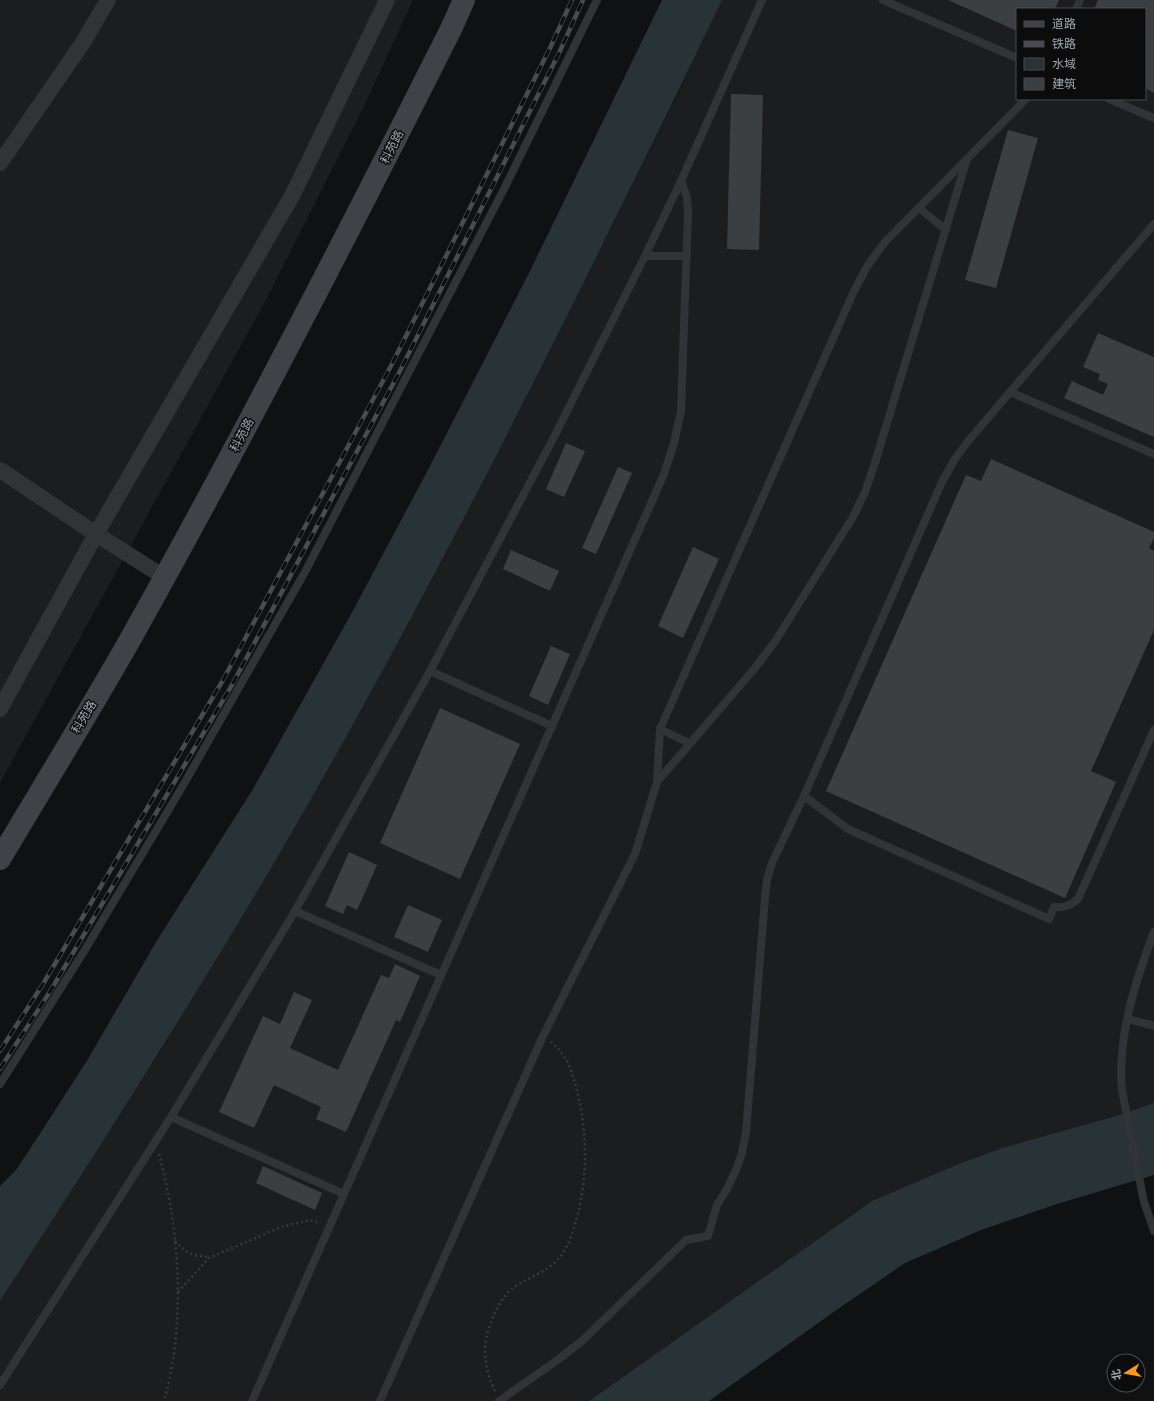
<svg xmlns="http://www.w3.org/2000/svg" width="1154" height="1401" viewBox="0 0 1154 1401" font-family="Jost,'Noto Sans SC',sans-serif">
  <rect width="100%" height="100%" fill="#101112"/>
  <g fill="#1c1d1f" fill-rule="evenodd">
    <polygon points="0,0 413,0 365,104 266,300 0,783"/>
    <path d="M 722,0 L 1154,0 L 1154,1105 L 1002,1148 L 981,1155 L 872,1201 L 589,1401 L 0,1401 L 0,1301 L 159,1053 L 251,901 L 340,748 L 440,565 L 535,380 L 675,99 ZM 1017,9 L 1145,9 L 1145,99 L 1017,99 Z"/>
  </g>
  <g fill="#283338">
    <path d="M 662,0 L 722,0 C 677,95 630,188 584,282 C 506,439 426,594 341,746 C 235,936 118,1119 0,1301 L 0,1186 L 16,1170 L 45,1126 L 88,1059 L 156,942 L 253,789 L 350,616 L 430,466 L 530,271 Z"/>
    <polygon points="1154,1103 1154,1175 1057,1204 981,1230 905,1263 835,1311 709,1401 589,1401 872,1201 961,1163 1002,1148 1126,1113"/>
  </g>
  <g fill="#3c3f42">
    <polygon points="948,0 1059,0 1055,9 1017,9 1017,31"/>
    <polygon points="1098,0 1154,0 1154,93 1145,88 1145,9 1094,9"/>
    <polygon points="731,94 763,95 759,250 727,249"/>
    <polygon points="1008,130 1038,138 996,288 965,280"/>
    <polygon points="1098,333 1154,357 1154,437 1064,398 1072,381 1103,395 1108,384 1098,380 1100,374 1083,367"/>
    <polygon points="566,443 585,451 564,497 546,489"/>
    <polygon points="991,459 1154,532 1154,538 1149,548 1154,551 1154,630 1091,771 1116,782 1065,898 826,791 966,475 981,481"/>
    <polygon points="618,467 632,473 596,554 582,548"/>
    <polygon points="693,547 719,559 683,638 658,626"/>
    <polygon points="511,550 559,571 550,591 503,569"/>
    <polygon points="551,646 570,654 548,705 529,696"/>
    <polygon points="440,708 520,744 460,879 380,843"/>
    <polygon points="349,852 377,865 357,910 347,905 343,914 325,906"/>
    <polygon points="408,905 442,920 428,952 394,937"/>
    <polygon points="395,964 420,976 400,1022 396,1020 346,1132 316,1119 321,1107 274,1085 254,1128 219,1112 263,1016 280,1024 294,992 312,1000 290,1048 338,1070 381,975 389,978"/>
    <polygon points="263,1166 322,1193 315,1210 256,1183"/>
  </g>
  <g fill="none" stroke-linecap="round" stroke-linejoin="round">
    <g stroke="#373a3e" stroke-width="2.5" stroke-dasharray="2 3" stroke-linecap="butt">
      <path d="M 159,1154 C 180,1231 186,1324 164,1401"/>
      <path d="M 175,1241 C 188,1254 190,1255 208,1257"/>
      <polyline points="178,1292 209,1258 281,1227 310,1220 320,1223"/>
      <path d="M 495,1391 C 489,1379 486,1367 485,1353 C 484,1334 497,1300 513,1288 C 528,1277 548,1272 560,1257 C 567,1248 571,1237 574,1227 C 589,1180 588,1130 575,1083 C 572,1075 570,1065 565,1058 C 561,1052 557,1047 551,1042"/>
    </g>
    <g stroke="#313337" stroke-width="8">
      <polyline points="883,0 1017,58"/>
      <polyline points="1076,9 1080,0"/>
      <polyline points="1109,99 1154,118"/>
      <polyline points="919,208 945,229"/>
      <polyline points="645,256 687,256"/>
      <polyline points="1010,392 1154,454"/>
      <polyline points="430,671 552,726"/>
      <polyline points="660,729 689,743"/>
      <polyline points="657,782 660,729 854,291 868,265 885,242 1026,99"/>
      <path d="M 804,796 L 848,829 L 1049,919 L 1054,907 C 1064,908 1070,906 1078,899 L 1154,730"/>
      <polyline points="295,911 441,975"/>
      <path d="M 1154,932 C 1135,982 1117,1038 1122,1091 L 1144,1202 L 1154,1231"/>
      <polyline points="1128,1019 1154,1026"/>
      <polyline points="0,1084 83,953 181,789 305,572 503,191 597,0"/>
      <polyline points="171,1117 344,1194"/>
      <polyline points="0,1385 171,1117 295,911 430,671 554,437 645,256 681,181 762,0"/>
      <polyline points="252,1401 664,474 674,443 681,411 688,213 687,197 681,181"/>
      <polyline points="380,1401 543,1036 635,854 657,782 755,668 776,640 853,517 865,492 874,466 967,159"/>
      <polyline points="499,1401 559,1359 583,1340 686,1240 708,1236 717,1205 727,1189 736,1170 742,1153 746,1132 765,898 767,880 772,863 804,796 942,482 955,459 969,440 1154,224"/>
    </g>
    <g stroke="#313337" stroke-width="16">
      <polyline points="0,163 82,44 108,0"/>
      <polyline points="0,470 96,534 153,570"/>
      <polyline points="0,709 96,534 293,194 387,0"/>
    </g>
    <path stroke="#3f4247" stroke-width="22" d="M 0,859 C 44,785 89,712 131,638 C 243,438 348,234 451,29 L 464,0"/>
    <g stroke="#484b50" stroke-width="4.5">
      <g id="rail">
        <polyline points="0,1051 43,984 223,680 392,364 551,46 572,0"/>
        <polyline points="0,1069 51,990 232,685 401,369 560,51 583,0"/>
      </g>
    </g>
    <use href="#rail" stroke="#0c0c0d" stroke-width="3" stroke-dasharray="9" stroke-linecap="butt"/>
  </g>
  <g text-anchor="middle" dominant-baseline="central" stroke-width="3" stroke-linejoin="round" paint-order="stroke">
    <g font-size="12" fill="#a1a9b4" stroke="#0c0c0d">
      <text transform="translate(392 147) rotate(-63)">科苑路</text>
      <text transform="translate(242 435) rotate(-62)">科苑路</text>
      <text transform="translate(84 717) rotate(-59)">科苑路</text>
    </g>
  </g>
  <rect x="1016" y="8" width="130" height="92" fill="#0c0c0d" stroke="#484b50"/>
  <rect x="1024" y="21" width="20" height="6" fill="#3f4247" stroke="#484b50"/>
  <text x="1052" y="28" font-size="12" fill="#a1a9b4">道路</text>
  <rect x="1024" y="41" width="20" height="6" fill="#484b50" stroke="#484b50"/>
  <text x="1052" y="48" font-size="12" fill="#a1a9b4">铁路</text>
  <rect x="1024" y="58" width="20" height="12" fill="#283338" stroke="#484b50"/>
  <text x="1052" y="68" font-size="12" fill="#a1a9b4">水域</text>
  <rect x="1024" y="78" width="20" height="12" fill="#3c3f42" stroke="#484b50"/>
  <text x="1052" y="88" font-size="12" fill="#a1a9b4">建筑</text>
  <g transform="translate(1126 1373) rotate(259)"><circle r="19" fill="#0c0c0d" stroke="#484b50"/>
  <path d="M0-3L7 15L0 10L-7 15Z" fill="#fd951e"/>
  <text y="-6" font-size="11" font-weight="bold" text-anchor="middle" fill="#a1a9b4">北</text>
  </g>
</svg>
